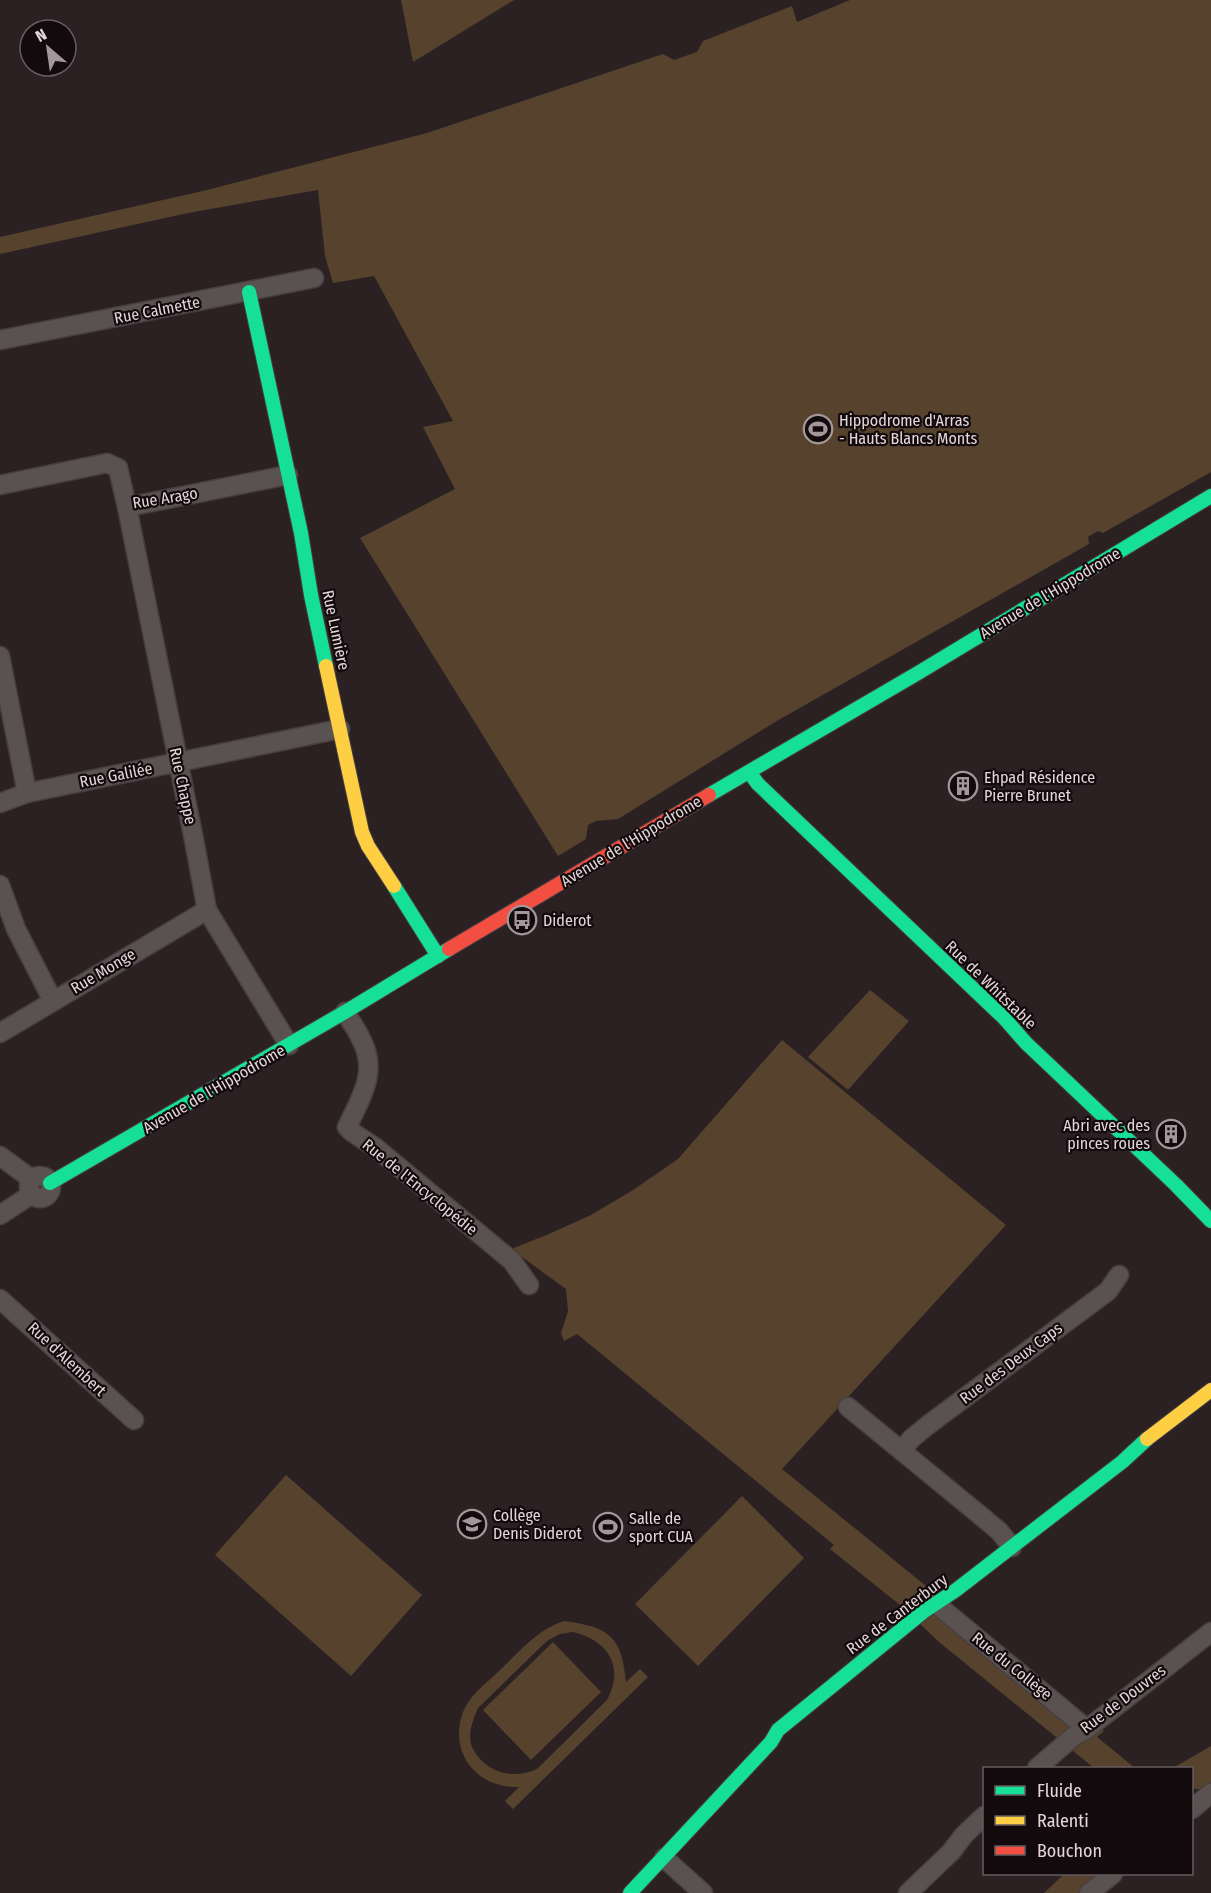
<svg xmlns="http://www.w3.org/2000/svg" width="1211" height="1893" viewBox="0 0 1211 1893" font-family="'Fira Sans Condensed',sans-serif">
  <rect width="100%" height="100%" fill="#2b2123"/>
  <g fill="#56422d" fill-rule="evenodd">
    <polygon points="401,0 514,0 413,62"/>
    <polygon points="850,0 1211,0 1211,472 1103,533 1098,531 1088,537 1089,544 775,722 618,819 596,821 588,825 586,839 558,856 360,538 455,489 423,427 453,421 374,276 333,283 325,256 318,190 188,213 0,254 0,237 207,190 427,133 663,54 674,60 697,52 703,41 792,6 797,22"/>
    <polygon points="870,990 909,1021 848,1090 808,1057"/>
    <polygon points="782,1040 1006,1225 782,1469 926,1586 952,1610 1104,1731 1097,1737 1135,1768 1094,1768 939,1642 900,1605 830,1549 834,1545 577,1334 564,1341 561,1333 568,1311 566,1289 511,1249 549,1234 591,1215 633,1190 678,1159"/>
    <polygon points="286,1475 422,1595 351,1676 215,1555"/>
    <polygon points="742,1496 804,1558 698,1666 635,1604"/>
    <path d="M 564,1621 C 609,1627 622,1636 626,1682 L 640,1669 L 648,1677 L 513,1809 L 505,1801 L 519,1787 C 501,1788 482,1781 470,1766 C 456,1748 455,1721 469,1701 C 478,1688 494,1677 505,1665 C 524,1647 539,1629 564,1621 ZM 573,1632 C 608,1640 625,1667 607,1700 L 537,1769 C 513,1780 486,1773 473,1749 C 466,1736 473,1720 478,1708 L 547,1641 L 560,1634 Z"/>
    <polygon points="553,1642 601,1692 531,1760 483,1710"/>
    <polygon points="1211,1746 1211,1783 1203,1789 1192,1789 1192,1768 1173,1768"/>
    <polygon points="1064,1874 1101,1874 1078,1893 1044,1893"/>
  </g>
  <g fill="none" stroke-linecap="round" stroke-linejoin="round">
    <g stroke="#483f41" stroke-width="21">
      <g id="street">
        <polyline points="0,340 314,278"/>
        <polyline points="0,485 107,463 118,468 127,507 288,475"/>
        <polyline points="127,507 194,840 207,910 289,1045"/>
        <polyline points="0,656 27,793"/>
        <polyline points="0,803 27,793 340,729"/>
        <polyline points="0,885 16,929 53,1001"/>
        <path d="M 345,1012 C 350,1021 356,1028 360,1037 C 379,1070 362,1096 347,1127 L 352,1132 L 376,1148 L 512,1261 L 529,1285"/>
        <polyline points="0,1033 207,910"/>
        <polyline points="0,1156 26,1175 31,1181"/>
        <circle cx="40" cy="1187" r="11"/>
        <polyline points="0,1215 32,1194"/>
        <polyline points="0,1299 134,1420"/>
        <polyline points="848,1407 975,1511 999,1531 1012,1547"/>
        <polyline points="902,1451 911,1439 928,1425 1108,1291 1119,1275"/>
        <polyline points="935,1603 1087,1729"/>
        <polyline points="1037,1768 1074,1736 1087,1729 1211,1632"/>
        <polyline points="1192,1809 1211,1793"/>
        <polyline points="664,1858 703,1893"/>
        <polyline points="908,1893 951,1852 964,1835 984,1816"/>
        <polyline points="1089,1893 1113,1874"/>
      </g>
    </g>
    <g stroke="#483f41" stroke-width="16">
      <g id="fast">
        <polyline points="249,292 301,533 311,595 326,666"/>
        <polyline points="749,772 758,784 1004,1018 1026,1043 1176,1185 1211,1221"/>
        <polyline points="709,795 918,673 1211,496"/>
        <polyline points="394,886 438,956"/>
        <polyline points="50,1183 345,1012 449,949"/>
        <polyline points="630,1893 771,1742 778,1730 923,1612 956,1590 1122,1462 1147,1439"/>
      </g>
    </g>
    <g stroke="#483f41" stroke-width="16">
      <g id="slow">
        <polyline points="326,666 362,832 368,846 394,886"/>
        <polyline points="1147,1439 1211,1390"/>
      </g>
    </g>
    <g stroke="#483f41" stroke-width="16">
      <polyline id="jam" points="449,949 709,795"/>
    </g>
    <use href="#street" stroke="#595251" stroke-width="18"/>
    <use href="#fast" stroke="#16e098" stroke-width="14"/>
    <use href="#slow" stroke="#ffcf43" stroke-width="14"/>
    <use href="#jam" stroke="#f24e42" stroke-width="14"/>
  </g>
  <defs>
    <g id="stadium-ring" transform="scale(1.5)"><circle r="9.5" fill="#120a0c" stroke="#a39799" stroke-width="1.5"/><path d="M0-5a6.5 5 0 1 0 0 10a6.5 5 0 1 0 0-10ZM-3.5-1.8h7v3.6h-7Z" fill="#a39799"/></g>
    <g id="building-ring" transform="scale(1.5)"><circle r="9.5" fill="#120a0c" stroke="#a39799" stroke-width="1.5"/><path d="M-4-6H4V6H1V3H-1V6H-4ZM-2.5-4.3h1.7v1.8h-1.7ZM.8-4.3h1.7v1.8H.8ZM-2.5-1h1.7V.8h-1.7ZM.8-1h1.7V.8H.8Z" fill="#a39799"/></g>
    <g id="bus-ring" transform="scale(1.5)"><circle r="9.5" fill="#120a0c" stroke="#a39799" stroke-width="1.5"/><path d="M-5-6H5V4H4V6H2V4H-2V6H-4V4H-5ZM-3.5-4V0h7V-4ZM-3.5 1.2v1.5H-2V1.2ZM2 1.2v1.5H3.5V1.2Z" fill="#a39799"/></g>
    <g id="school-ring" transform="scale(1.5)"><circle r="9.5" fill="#120a0c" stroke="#a39799" stroke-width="1.5"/><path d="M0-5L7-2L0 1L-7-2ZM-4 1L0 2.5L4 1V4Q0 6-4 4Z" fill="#a39799"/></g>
  </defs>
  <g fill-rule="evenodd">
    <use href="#stadium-ring" x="818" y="429"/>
    <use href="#building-ring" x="963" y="786"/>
    <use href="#bus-ring" x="522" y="920"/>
    <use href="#building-ring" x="1171" y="1134"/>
    <use href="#school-ring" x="472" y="1524"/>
    <use href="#stadium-ring" x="608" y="1527"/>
  </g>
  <g text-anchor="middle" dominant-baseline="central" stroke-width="4.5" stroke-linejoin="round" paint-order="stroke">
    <g font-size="16" fill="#e4d6d9" stroke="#120a0c">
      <text transform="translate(157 310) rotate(-11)">Rue Calmette</text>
      <text transform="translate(165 498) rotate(-9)">Rue Arago</text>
      <text transform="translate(1050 593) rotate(-31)">Avenue de l'Hippodrome</text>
      <text transform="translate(336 630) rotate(78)">Rue Lumière</text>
      <text transform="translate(116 775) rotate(-11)">Rue Galilée</text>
      <text transform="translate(183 786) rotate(78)">Rue Chappe</text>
      <text transform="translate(631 841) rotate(-31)">Avenue de l'Hippodrome</text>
      <text transform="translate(103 971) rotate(-31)">Rue Monge</text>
      <text transform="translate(991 985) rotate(44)">Rue de Whitstable</text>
      <text transform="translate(214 1089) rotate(-30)">Avenue de l'Hippodrome</text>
      <text transform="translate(420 1187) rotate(39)">Rue de l'Encyclopédie</text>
      <text transform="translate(67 1359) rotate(43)">Rue d'Alembert</text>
      <text transform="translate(1011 1363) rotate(-37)">Rue des Deux Caps</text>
      <text transform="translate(897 1614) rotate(-37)">Rue de Canterbury</text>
      <text transform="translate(1012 1666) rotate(39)">Rue du Collège</text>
      <text transform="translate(1123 1699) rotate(-37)">Rue de Douvres</text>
    </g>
    <g font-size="16" fill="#e4d6d9" stroke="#120a0c" text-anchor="start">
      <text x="839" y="420">Hippodrome d'Arras<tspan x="839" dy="18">- Hauts Blancs Monts</tspan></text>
      <text x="984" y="777">Ehpad Résidence<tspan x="984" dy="18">Pierre Brunet</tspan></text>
      <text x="543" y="920">Diderot</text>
      <text x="1150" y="1125" text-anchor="end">Abri avec des<tspan x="1150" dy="18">pinces roues</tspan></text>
      <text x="493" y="1515">Collège<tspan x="493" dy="18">Denis Diderot</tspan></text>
      <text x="629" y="1518">Salle de<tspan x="629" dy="18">sport CUA</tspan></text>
    </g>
  </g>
  <rect x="983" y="1767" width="210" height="108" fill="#120a0c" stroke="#665c5e" stroke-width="1.5"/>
  <rect x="995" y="1786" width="30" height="9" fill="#16e098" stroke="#665c5e" stroke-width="1.5"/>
  <text x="1037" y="1797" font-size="18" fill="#e4d6d9">Fluide</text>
  <rect x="995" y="1816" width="30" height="9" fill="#ffcf43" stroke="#665c5e" stroke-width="1.5"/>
  <text x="1037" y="1827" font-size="18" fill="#e4d6d9">Ralenti</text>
  <rect x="995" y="1846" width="30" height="9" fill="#f24e42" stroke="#665c5e" stroke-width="1.5"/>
  <text x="1037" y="1857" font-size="18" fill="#e4d6d9">Bouchon</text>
  <g transform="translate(48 48) rotate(331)"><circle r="28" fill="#120a0c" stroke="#665c5e" stroke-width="1.5"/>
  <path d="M0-4.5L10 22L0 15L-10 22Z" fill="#a39799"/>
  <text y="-9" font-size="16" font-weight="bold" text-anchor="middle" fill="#e4d6d9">N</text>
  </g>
</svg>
